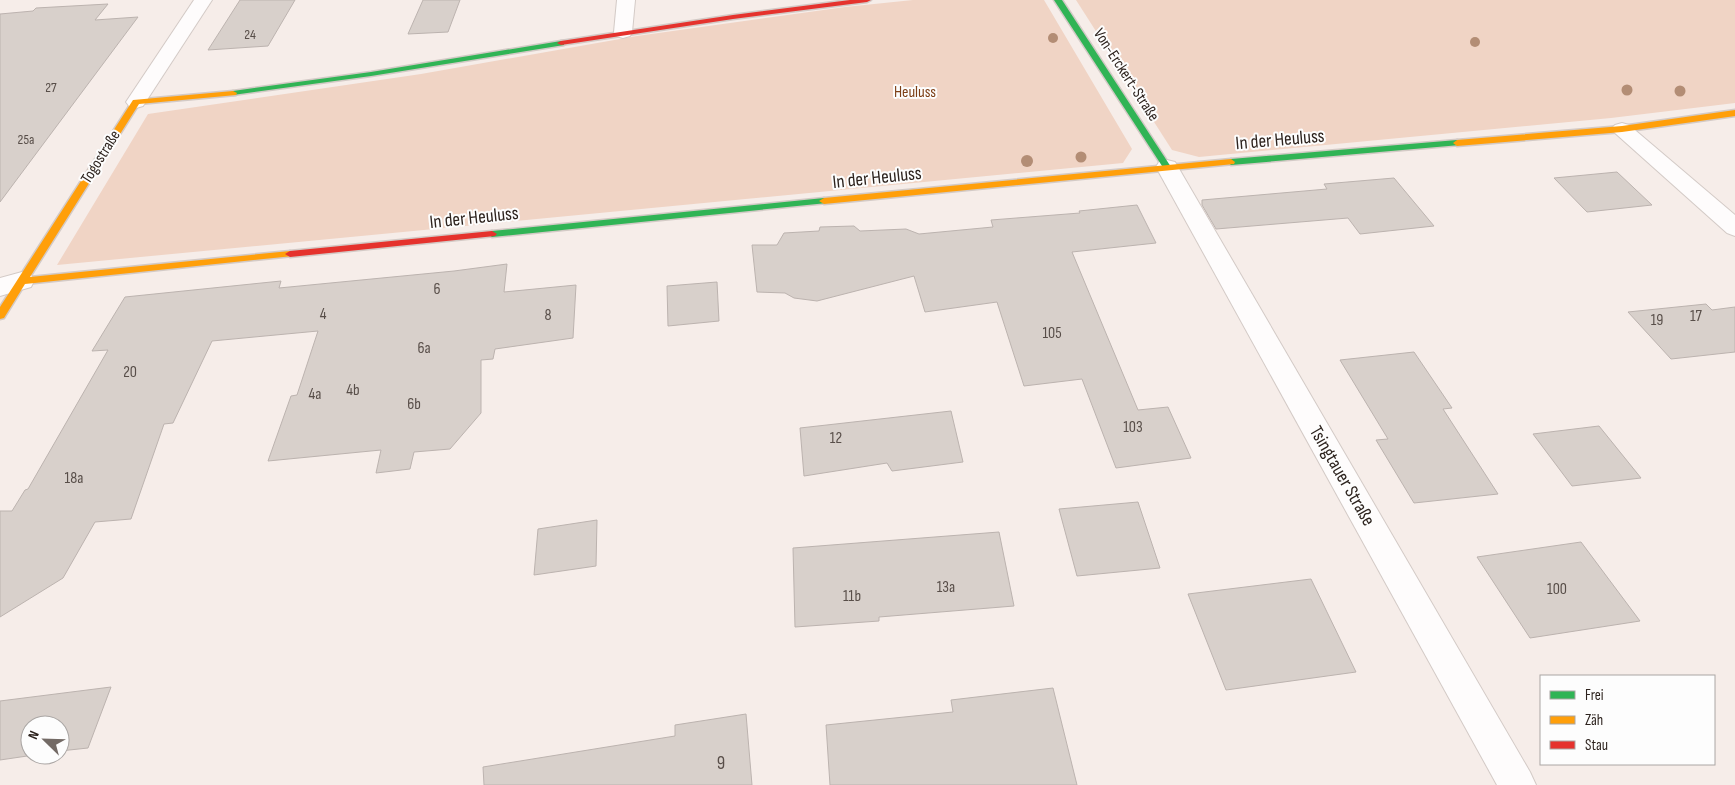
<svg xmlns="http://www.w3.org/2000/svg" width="1735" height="785" viewBox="0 0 1735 785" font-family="'Sofia Sans Condensed',sans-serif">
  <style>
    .green { fill: #f0d4c5 }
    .building { fill: #d8d0cb; stroke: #bcb3af }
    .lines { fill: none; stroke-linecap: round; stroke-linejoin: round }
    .street-casing { stroke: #d3cac6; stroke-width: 2 }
    .fast-casing { stroke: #d3cac6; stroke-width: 3 }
    .slow-casing { stroke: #d3cac6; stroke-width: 3 }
    .jam-casing { stroke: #d3cac6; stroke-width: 3 }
    .street { fill: #fefcfc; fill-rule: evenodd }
    .fast { fill: #30b455; fill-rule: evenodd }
    .slow { fill: #ff9f0a; fill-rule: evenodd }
    .jam { fill: #e5322d; fill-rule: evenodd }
    .tree { fill: #b38d75 }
    .labels { text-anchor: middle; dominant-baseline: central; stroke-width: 4; stroke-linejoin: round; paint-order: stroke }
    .far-number-label { font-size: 14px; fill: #584e49 }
    .far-street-label { font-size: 16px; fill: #2d231e; stroke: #fdfdfd }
    .far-park-label { font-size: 16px; fill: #7d3f16; stroke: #fdfdfd }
    .number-label { font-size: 16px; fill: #584e49 }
    .street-label { font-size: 19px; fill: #2d231e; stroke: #fdfdfd }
    .near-number-label { font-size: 19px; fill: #584e49 }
  </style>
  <rect width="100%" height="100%" fill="#f6ede9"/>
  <g class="green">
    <polygon points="913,0 1044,0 1132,149 1123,163 57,265 148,114 421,74 637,36 845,7"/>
    <polygon points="1076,0 1735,0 1735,103 1611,118 1199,157 1172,150"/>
  </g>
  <g class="building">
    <polygon points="240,0 295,0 268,46 208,50"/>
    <polygon points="423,0 460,0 448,32 408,34"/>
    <polygon points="108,4 95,20 138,17 0,202 0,14 33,11 36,8"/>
    <polygon points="1617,172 1652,205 1587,212 1554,178"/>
    <polygon points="1394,178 1434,226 1360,234 1348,218 1216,229 1202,205 1202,200 1327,189 1324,184"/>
    <polygon points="1137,205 1156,243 1072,252 1138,410 1168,407 1191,458 1116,468 1082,379 1024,386 997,302 925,312 914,276 817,301 794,298 785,293 757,292 752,245 777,245 784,233 819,231 820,227 854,226 860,231 906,229 919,234 993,227 991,220 1080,213 1079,211"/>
    <polygon points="507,264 504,292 576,285 573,338 495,349 493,359 481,360 481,413 450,449 414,452 410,469 376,473 381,450 268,461 291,396 297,395 318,331 212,341 173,423 164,424 131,519 95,522 63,578 0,617 0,511 12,511 25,490 28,489 108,350 92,351 125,297 281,281 279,288 454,271"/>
    <polygon points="717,282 719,321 668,326 667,286"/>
    <polygon points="1706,304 1712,310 1735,307 1735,352 1671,359 1628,312"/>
    <polygon points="1414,352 1452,408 1443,409 1498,494 1414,503 1376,440 1388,439 1340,360"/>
    <polygon points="951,411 963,462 892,471 887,463 804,476 800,428"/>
    <polygon points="1599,426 1641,478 1572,486 1533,434"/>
    <polygon points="1138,502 1160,568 1077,576 1059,509"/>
    <polygon points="597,520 596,566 534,575 538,529"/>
    <polygon points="999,532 1014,606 879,617 879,621 795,627 793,548"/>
    <polygon points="1581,542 1640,621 1530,638 1477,557"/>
    <polygon points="1311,579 1356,672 1226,690 1188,594"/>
    <polygon points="111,687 88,748 60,751 60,725 30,725 30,755 34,755 0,760 0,701"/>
    <polygon points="1053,688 1077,785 830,785 826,725 953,712 951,700"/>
    <polygon points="746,714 752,785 484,785 483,767 675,736 675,725"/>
  </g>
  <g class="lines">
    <defs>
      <g id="street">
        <polygon points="194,0 212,0 143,106 136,108 129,106 126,102"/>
        <polygon points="617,0 635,0 632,32 630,36 623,38 616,36 614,32"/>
        <polygon points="1622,123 1629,125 1735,215 1735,236 1727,233 1615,133 1611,129 1615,125"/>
        <polygon points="1167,160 1175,162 1178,167 1530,772 1536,785 1497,785 1156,167 1159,162"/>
        <polygon points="22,272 31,275 34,281 31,287 0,296 0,278"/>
      </g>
      <g id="fast">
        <polygon points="1054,0 1062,0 1171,167 1170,169 1164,169"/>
        <polygon points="561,41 564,41 564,45 371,76 233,95 229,93 233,91 371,72"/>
        <polygon points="1457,140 1460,141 1460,145 1231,165 1227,162 1231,159"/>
        <polygon points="824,198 829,201 827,203 492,237 487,234 492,231"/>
      </g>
      <g id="slow">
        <polygon points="233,91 237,93 236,95 139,104 30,277 290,251 295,254 293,256 25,284 4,318 0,319 0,307 133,100"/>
        <polygon points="1735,110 1735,116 1622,132 1457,146 1453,143 1457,140 1622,126"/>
        <polygon points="1231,159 1235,162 1234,164 824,204 819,201 824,198"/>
      </g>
      <g id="jam">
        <polygon points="850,0 871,0 867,2 733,19 561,45 557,43 561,41 733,15"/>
        <polygon points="492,231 497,234 495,236 290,257 285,254 290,251"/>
      </g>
    </defs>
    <use href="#street" class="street-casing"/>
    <use href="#fast" class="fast-casing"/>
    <use href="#slow" class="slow-casing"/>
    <use href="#jam" class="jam-casing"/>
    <use href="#street" class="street"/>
    <use href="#fast" class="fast"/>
    <use href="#slow" class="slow"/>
    <use href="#jam" class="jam"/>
  </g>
  <g class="tree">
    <circle cx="1053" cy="38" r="5"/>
    <circle cx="1475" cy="42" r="5"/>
    <circle cx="1627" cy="90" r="5.5"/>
    <circle cx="1680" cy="91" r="5.5"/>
    <circle cx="1081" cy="157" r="5.5"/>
    <circle cx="1027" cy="161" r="6"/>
  </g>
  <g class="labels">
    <g class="far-number-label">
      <text x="250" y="34">24</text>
      <text x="51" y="87">27</text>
      <text x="26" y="139">25a</text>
    </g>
    <g class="far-street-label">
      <text transform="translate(1126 75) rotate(57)">Von-Erckert-Straße</text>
      <text transform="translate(101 157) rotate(-58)">Togostraße</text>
    </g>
    <g class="far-park-label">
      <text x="915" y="92">Heuluss</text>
    </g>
    <g class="number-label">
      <text x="437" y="289">6</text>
      <text x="323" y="314">4</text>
      <text x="548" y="315">8</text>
      <text x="1696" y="316">17</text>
      <text x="1657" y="320">19</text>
      <text x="1052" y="333">105</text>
      <text x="424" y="348">6a</text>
      <text x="130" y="372">20</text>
      <text x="353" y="390">4b</text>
      <text x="315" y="394">4a</text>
      <text x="414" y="404">6b</text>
      <text x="1133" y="427">103</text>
      <text x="836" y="438">12</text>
      <text x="74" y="478">18a</text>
      <text x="946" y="587">13a</text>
      <text x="1557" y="589">100</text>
      <text x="852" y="596">11b</text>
    </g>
    <g class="street-label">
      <text transform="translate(1280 140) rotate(-5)">In der Heuluss</text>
      <text transform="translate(877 178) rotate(-6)">In der Heuluss</text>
      <text transform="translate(474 218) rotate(-6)">In der Heuluss</text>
      <text transform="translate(1342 476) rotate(60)">Tsingtauer Straße</text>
    </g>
    <g class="near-number-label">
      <text x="721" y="763">9</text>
    </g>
  </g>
  <rect x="1540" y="675" width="175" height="90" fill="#fdfdfd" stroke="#aaa6a4"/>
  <rect x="1550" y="691" width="25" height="8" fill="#30b455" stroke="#aaa6a4"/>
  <text x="1585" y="700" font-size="15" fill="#2d231e">Frei</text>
  <rect x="1550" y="716" width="25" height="8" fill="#ff9f0a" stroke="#aaa6a4"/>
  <text x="1585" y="725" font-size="15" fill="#2d231e">Zäh</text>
  <rect x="1550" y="741" width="25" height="8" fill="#e5322d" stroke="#aaa6a4"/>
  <text x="1585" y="750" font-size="15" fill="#2d231e">Stau</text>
  <g transform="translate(45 740) rotate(293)"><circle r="24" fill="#fdfdfd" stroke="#aaa6a4"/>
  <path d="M0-4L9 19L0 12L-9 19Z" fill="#736a65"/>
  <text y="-8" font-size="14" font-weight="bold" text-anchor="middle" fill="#2d231e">N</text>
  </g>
</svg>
